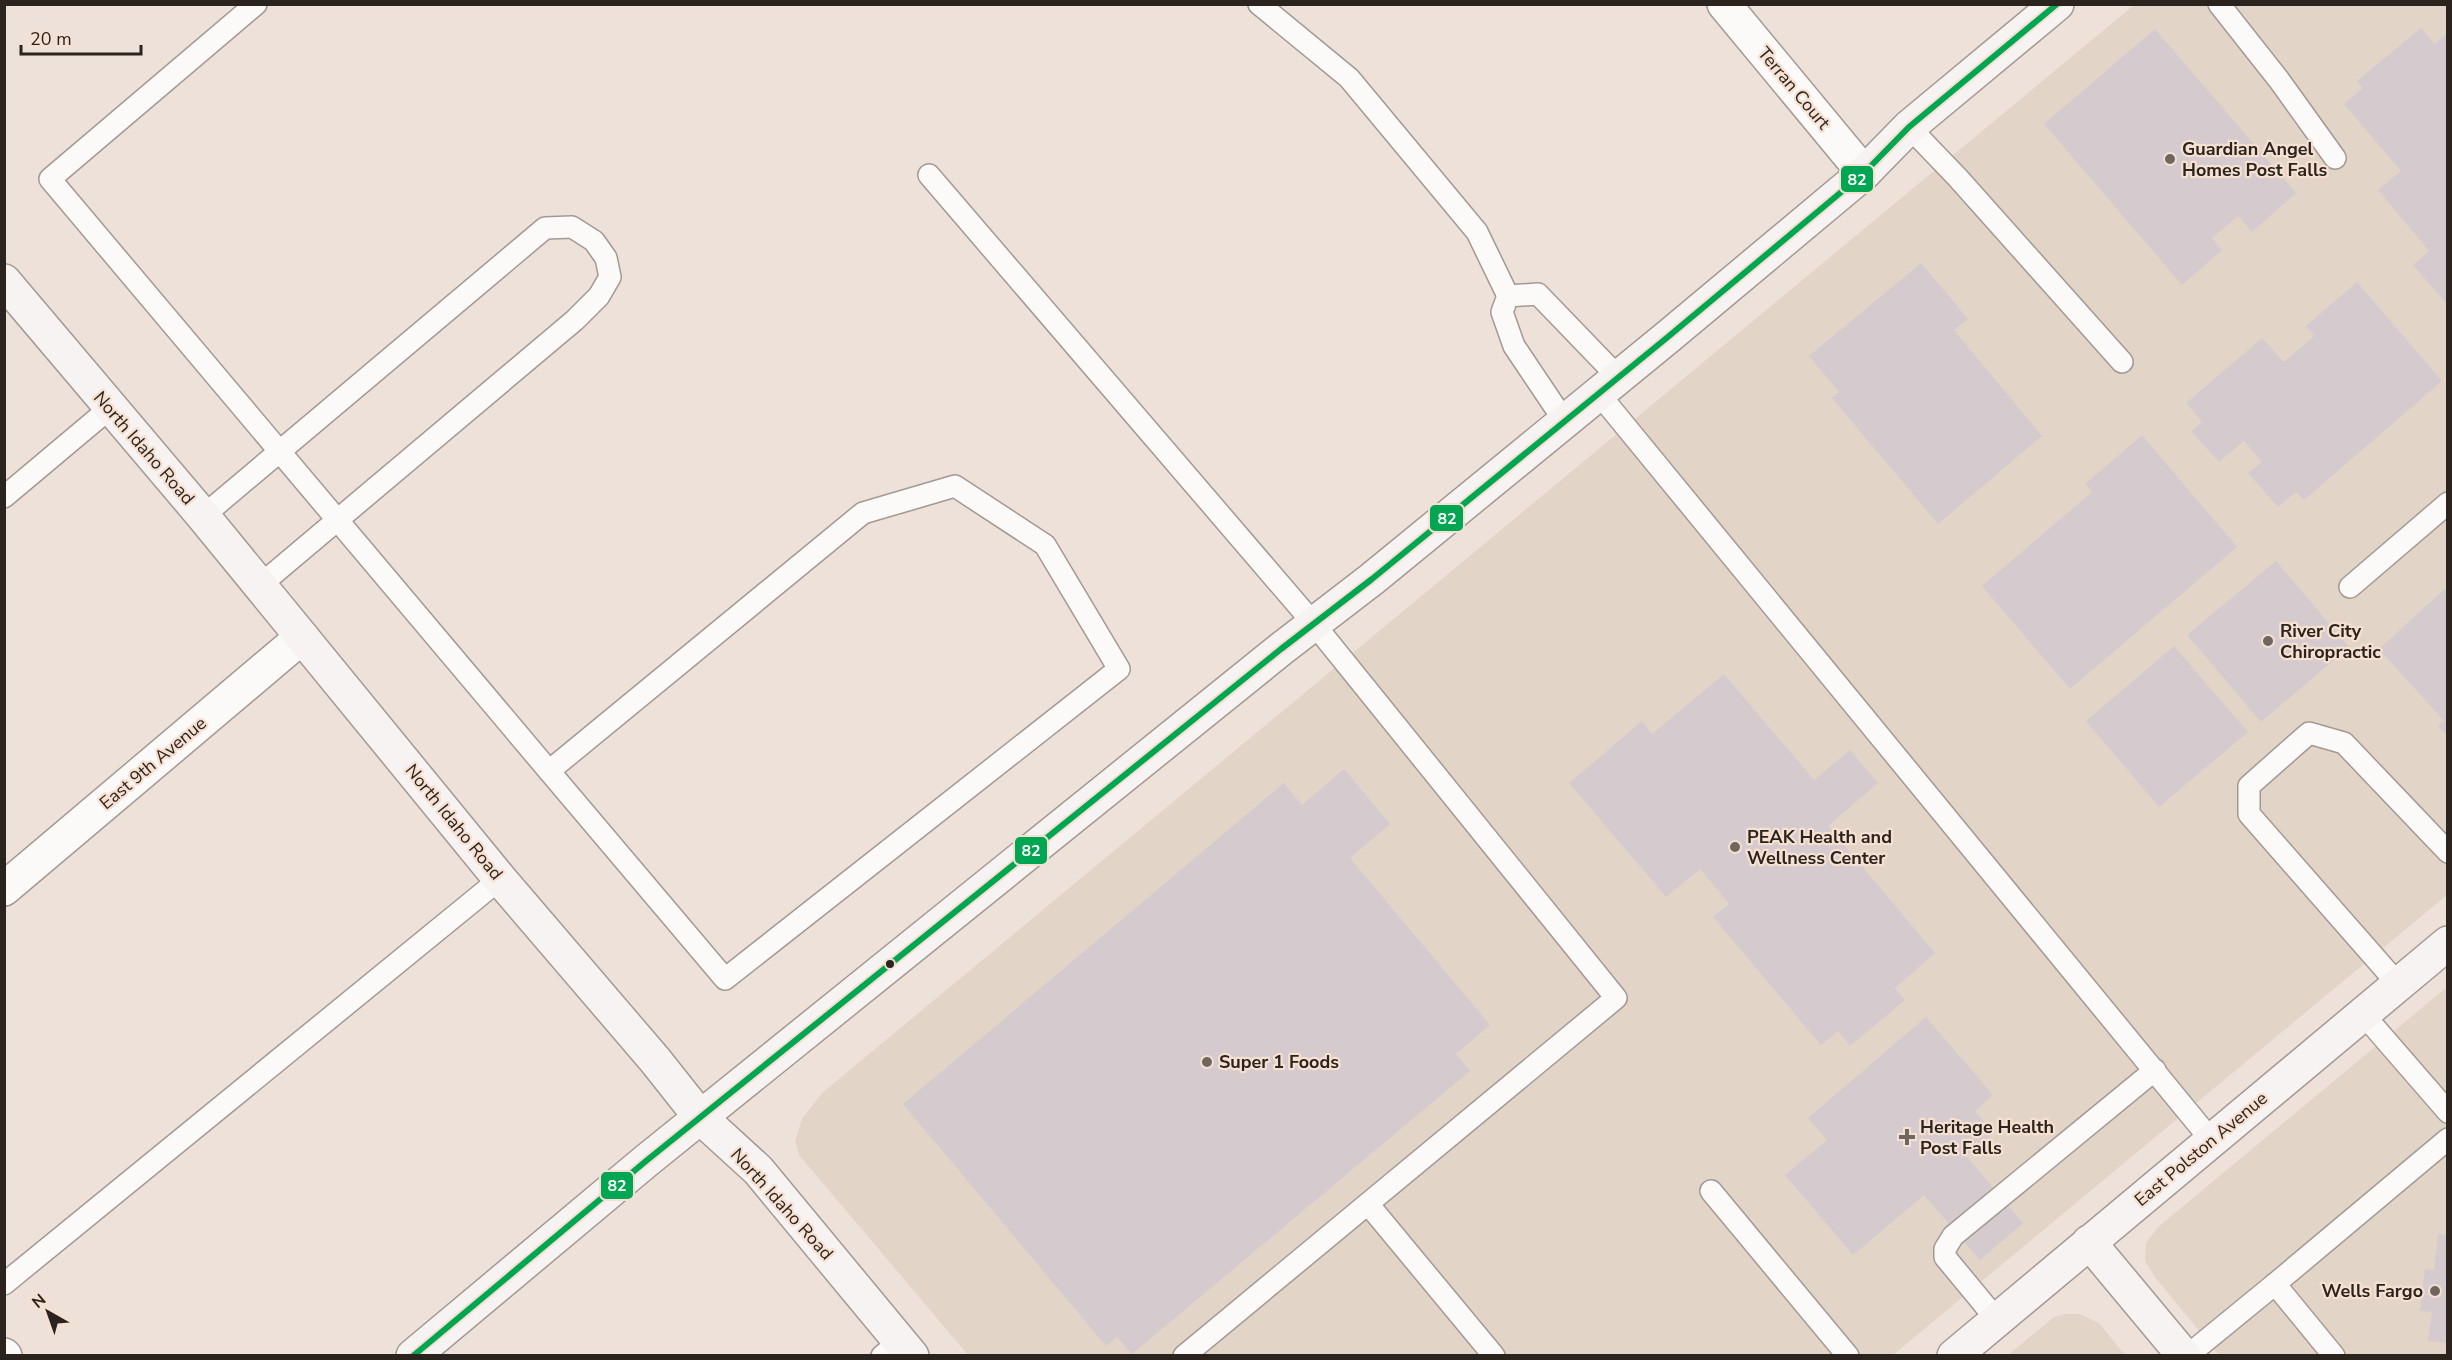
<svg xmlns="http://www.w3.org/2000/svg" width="2452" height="1360" viewBox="0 0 2452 1360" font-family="'Nunito Sans',sans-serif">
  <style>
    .commercial { fill: #e2d5c8 }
    .building { fill: #d5cacd }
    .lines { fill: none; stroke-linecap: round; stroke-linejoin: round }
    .lane-casing { stroke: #a39993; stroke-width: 24 }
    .street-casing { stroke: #a39993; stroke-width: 36 }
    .secondary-casing { stroke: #a39993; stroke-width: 36 }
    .lane { stroke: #fcfaf9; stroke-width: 21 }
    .street { stroke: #fcfaf9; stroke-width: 33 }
    .secondary { stroke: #f7f3f2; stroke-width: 33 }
    .bus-1-casing { stroke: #f6e0d1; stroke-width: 10 }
    .bus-1 { stroke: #00a651; stroke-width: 6 }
    .poi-dot { fill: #6f665f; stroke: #f6e0d1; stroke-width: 2 }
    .bus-dot { fill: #2b231e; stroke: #f6e0d1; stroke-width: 2 }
    .labels { text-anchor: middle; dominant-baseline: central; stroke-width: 4.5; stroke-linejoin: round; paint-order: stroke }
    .street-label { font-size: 18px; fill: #2b231e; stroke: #f6e0d1 }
    .poi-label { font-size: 18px; font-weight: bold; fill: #2b231e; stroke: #f6e0d1; text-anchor: start }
    .line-badge { stroke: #f6e0d1; stroke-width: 2 }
    .badge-label { font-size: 16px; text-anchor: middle; font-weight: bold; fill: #fff }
  </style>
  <rect width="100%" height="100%" fill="#eee1d9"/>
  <g class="commercial">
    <polygon points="2134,5 2447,5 2447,895 1893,1355 968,1355 799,1155 795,1141 802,1119 822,1093"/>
    <polygon points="2447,987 2447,1355 2219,1355 2154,1276 2145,1261 2146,1243 2158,1227"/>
    <polygon points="2065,1314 2079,1314 2099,1323 2125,1355 2008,1355 2054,1317"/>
  </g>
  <g class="building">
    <polygon points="2421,28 2435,44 2448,33 2448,305 2413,265 2429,251 2378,190 2401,171 2344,104 2363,88 2357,81"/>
    <polygon points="2155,29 2296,193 2252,232 2238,216 2212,238 2222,250 2182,285 2044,124"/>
    <polygon points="1921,263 1968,319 1954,330 2042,436 1938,524 1832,398 1839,392 1809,356"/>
    <polygon points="2357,282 2442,381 2304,500 2296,492 2278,507 2248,473 2262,462 2244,441 2219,462 2191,431 2202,422 2186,403 2262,338 2284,362 2314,336 2306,326"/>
    <polygon points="2142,435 2237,547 2070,689 1982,586 2092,492 2085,484"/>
    <polygon points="2276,561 2349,647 2261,722 2187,635"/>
    <polygon points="2448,586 2448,736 2438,726 2444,721 2379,649"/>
    <polygon points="2174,646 2248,732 2159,807 2086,721"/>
    <polygon points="1724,674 1814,780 1850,750 1878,783 1828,826 1935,953 1895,988 1905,1000 1850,1046 1838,1031 1821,1045 1713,917 1729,904 1700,869 1666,897 1569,783 1642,721 1652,734"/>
    <polygon points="1344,769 1390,824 1350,858 1490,1025 1456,1054 1470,1071 1132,1354 1117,1337 1106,1346 903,1104 1284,783 1302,805"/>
    <polygon points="1926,1017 1993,1095 1975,1111 1993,1133 1966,1156 2023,1223 1980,1260 1924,1195 1853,1255 1785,1175 1827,1140 1808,1118"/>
    <polygon points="2438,1234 2448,1235 2448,1343 2428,1341 2432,1312 2420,1311 2425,1269 2434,1270"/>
  </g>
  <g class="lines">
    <defs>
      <g id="lane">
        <polyline points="256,4 50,179 549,771"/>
        <polyline points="1259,4 1349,78 1477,232 1508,296"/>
        <polyline points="2219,4 2279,80 2335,158"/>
        <polyline points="1909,127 1958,178 2122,362"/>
        <polyline points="929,175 1314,624 1616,998 1184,1356"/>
        <polyline points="1599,394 2211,1140"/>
        <polyline points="1565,422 1514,346 1502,312 1508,296 1538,294 1619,378"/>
        <polygon points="955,486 1045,545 1119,669 725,979 549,771 863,513"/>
        <polyline points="4,497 110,408"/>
        <polyline points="203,516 545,228 572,227 594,241 606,258 610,277 599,296 575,320 259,586"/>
        <polyline points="2350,587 2448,503"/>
        <polyline points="2398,984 2249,814 2249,786 2309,733 2344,743 2448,852"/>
        <polyline points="2363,1014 2448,1112"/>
        <polyline points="1711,1191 1848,1356"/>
        <polyline points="1368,1204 1494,1356"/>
        <polyline points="4,1284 500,879"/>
        <polyline points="2275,1284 2448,1139"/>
        <polyline points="1997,1320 1945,1257 1945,1249 1953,1236 2155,1070"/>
        <polyline points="882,1356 900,1341"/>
        <polyline points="2187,1356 2275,1284 2334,1356"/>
      </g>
      <g id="street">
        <polyline points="1724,4 1864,173"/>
        <polyline points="4,889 302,637"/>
        <polyline points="4,1355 5,1356"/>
      </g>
      <g id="secondary">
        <polyline points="4,281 203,516 500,879 655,1060 701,1118 758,1170 912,1356"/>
        <polyline points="2089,1242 2184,1356"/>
        <polyline points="413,1356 646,1161 1281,649 1372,579 1669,336 1864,173 1909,127 2057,4"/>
        <polyline points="1954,1356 2448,943"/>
      </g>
    </defs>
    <use href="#lane" class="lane-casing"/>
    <use href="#street" class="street-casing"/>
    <use href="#secondary" class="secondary-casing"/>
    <use href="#lane" class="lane"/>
    <use href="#street" class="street"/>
    <use href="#secondary" class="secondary"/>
    <defs>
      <polyline id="bus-1" points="413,1356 646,1161 1281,649 1372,579 1669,336 1864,173 1909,127 2057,4"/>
    </defs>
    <use href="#bus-1" class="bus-1-casing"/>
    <use href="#bus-1" class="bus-1"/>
  </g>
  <g class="poi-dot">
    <circle cx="2170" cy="159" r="6"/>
    <circle cx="2268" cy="641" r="6"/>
    <circle cx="1735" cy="847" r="6"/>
    <circle cx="1207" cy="1062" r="6"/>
    <path d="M1904 1128h6v6h6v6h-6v6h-6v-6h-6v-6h6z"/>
    <circle cx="2435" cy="1291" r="6"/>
  </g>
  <circle class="bus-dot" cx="890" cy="964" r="5"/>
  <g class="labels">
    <g class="street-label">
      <text transform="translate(1794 88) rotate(50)">Terran Court</text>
      <text transform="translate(144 448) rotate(49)">North Idaho Road</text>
      <text transform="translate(153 763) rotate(-40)">East 9th Avenue</text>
      <text transform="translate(454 822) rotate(51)">North Idaho Road</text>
      <text transform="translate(2201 1149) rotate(-40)">East Polston Avenue</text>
      <text transform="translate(782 1204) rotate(48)">North Idaho Road</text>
    </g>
    <g class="poi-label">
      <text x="2182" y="149">Guardian Angel<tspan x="2182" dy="21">Homes Post Falls</tspan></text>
      <text x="2280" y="631">River City<tspan x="2280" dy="21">Chiropractic</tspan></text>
      <text x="1747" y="837">PEAK Health and<tspan x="1747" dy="21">Wellness Center</tspan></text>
      <text x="1219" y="1062">Super 1 Foods</text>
      <text x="1920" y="1127">Heritage Health<tspan x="1920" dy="21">Post Falls</tspan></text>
      <text x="2423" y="1291" text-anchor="end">Wells Fargo</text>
    </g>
  </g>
  <g class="line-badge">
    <rect x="1840" y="165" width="34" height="28" rx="6" fill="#00a651"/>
    <rect x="1429" y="504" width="35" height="28" rx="6" fill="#00a651"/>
    <rect x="1014" y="836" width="34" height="29" rx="6" fill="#00a651"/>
    <rect x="600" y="1171" width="34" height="29" rx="6" fill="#00a651"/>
  </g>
  <g class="badge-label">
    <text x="1857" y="185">82</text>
    <text x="1447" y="524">82</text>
    <text x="1031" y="856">82</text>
    <text x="617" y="1191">82</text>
  </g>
  <rect width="2452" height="1360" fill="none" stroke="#2b231e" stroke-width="12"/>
  <g transform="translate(48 1312) rotate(320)" stroke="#f6e0d1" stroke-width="4.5" paint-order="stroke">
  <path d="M0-4.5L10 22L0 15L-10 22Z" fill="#2b231e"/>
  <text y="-9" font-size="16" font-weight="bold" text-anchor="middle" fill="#2b231e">N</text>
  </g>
  <path d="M21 45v9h120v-9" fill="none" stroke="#2b231e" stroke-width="3"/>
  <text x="30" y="45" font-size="18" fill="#2b231e" stroke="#f6e0d1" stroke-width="4.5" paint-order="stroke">20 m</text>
</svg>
